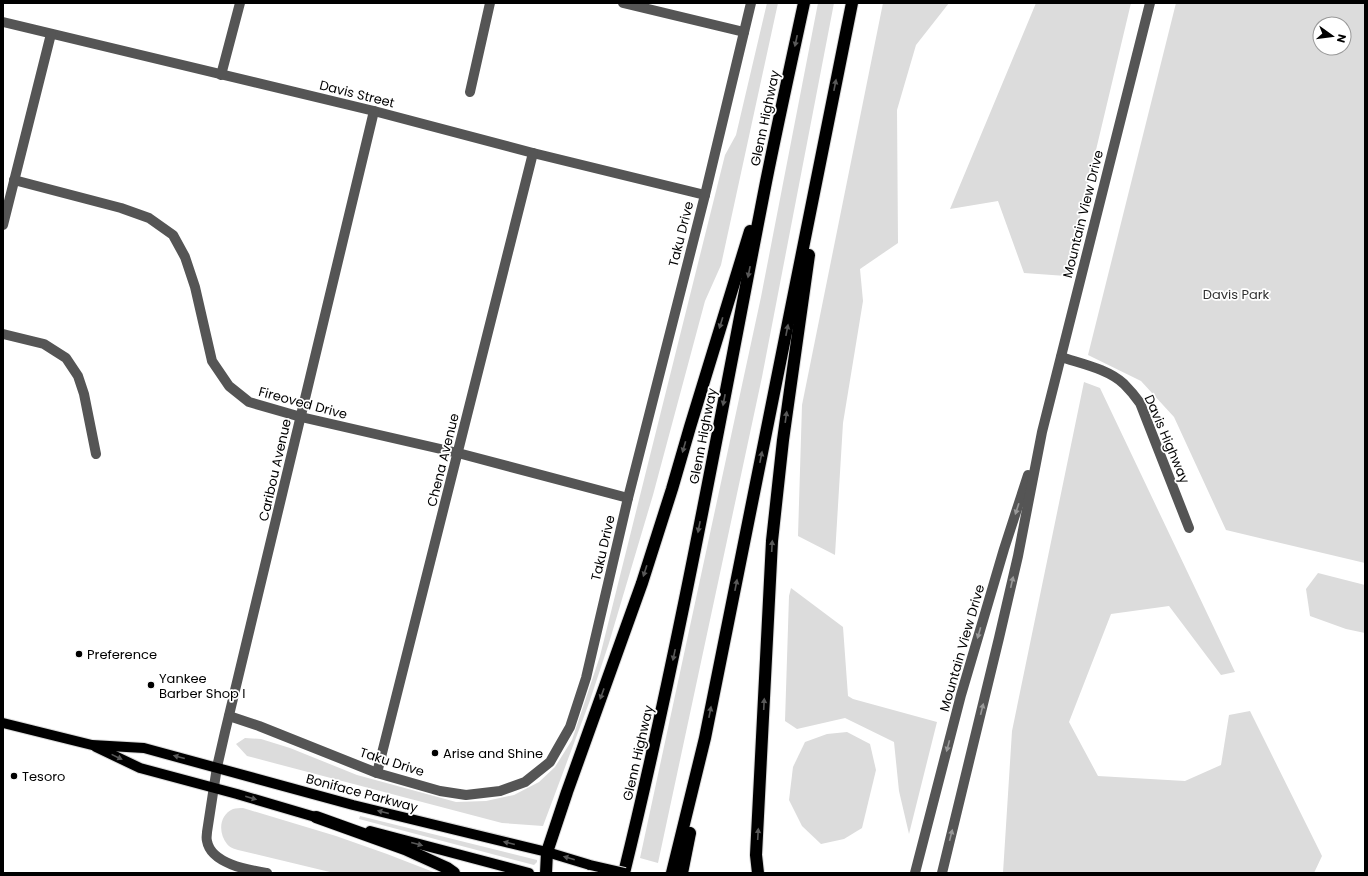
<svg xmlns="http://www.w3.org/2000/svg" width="1368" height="876" viewBox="0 0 1368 876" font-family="Poppins,sans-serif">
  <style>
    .green { fill: #dcdcdc; fill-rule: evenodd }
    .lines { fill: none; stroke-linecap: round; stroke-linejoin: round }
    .major-casing { stroke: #dbdbdb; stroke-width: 12 }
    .highway-casing { stroke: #dbdbdb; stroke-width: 14 }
    .minor { stroke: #555; stroke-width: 10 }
    .major { stroke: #000; stroke-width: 10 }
    .highway { stroke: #000; stroke-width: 12 }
    .major-bridge-casing { stroke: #dbdbdb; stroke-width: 12; stroke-linecap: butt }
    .major-bridge { stroke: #000; stroke-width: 10 }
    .oneway { fill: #595959 }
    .oneway2 { fill: #999 }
    .poi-dot { fill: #000; stroke: #fff; stroke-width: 1.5 }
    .labels { text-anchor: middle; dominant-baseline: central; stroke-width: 3.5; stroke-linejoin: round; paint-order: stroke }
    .street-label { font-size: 13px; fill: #000; stroke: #fff }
    .park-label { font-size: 13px; fill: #333; stroke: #fff }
    .poi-label { font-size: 13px; fill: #000; stroke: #fff; text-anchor: start }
  </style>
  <rect width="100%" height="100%" fill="#fff"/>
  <g class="green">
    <polygon points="767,3 778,3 721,265 705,301 653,495 609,643 589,703 543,826 502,823 247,756 236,744 245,738 261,739 290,748 357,775 456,802 486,801 514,795 539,782 555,767 572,740 600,656 725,155 736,135"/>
    <polygon points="818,3 834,3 762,377 658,863 640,858 761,297"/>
    <polygon points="883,3 949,3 916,45 897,110 898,243 860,269 863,301 843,423 835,555 798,536 802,405"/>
    <polygon points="1036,3 1131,3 1066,276 1024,273 998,201 950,209"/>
    <path d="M1176,3H1365V563L1226,530L1174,417L1141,381L1088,355ZM1320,24H1344V48H1320Z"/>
    <polygon points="1084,382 1100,388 1235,672 1221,675 1169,606 1111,614 1069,722 1098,776 1185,781 1221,765 1229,715 1250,711 1322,856 1314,873 1003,873 1012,731"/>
    <polygon points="1318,573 1365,585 1365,633 1346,629 1310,616 1306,589"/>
    <polygon points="791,588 843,627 848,696 853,699 937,722 909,834 899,791 894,742 845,718 797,729 785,721 789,596"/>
    <polygon points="847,732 870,744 876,770 862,828 844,839 821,844 802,826 789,800 793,767 805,742 827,734"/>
    <path d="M243,808L336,836L387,854L436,873H334L238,850C234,849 229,847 227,844C218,833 219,815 233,809C236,808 240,808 243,808Z"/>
    <polygon points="360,816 537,860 537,862 534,865 359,819"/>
  </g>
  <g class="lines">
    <defs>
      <g id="major">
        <polyline points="3,723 92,745 144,748 353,805 547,852 590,865"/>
        <polyline points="96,747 140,768 237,794 322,819"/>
        <polyline points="370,831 529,873"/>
      </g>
      <g id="highway">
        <polyline points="316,817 405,849 447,868 454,873"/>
        <polyline points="546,873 547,852 567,792 642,583 672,489 690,427 750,231"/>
        <path d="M624,873C680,645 721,413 766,182C778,122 791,63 804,3"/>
        <polyline points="672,873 705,738 852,3"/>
        <polyline points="682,873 690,833"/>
        <polyline points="758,873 756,855 772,541 783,440 809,255"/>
      </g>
    </defs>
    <use href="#major" class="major-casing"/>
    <use href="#highway" class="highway-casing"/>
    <g class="minor">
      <polyline points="623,3 744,32"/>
      <polyline points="3,22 374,111 533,153 705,195"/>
      <polyline points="221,75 240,3"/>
      <polyline points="470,92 490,3"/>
      <polyline points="14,180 121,208 149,218 173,235 185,257 195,287 212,361 229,386 249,402 301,417 458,453 628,498"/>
      <polyline points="3,225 51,34"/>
      <polyline points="3,334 44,344 66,358 78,376 84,394 96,454"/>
      <path d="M1061,357C1082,364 1108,369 1124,384C1130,390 1135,396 1140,403L1189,528"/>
      <polyline points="229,716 259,726 377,773 440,791 466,795 500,791 525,782 550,762 570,727 586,678 628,498 705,195 751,3"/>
      <polyline points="377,773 533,153"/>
      <path d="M267,873C249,870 211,864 207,841C206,838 207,835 207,832L217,767L225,732L374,111"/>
      <polyline points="915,873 961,695 1004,549 1028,475"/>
      <polyline points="942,873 999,638 1018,556 1042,432 1150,3"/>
    </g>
    <use href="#major" class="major"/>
    <use href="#highway" class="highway"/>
    <defs>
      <polyline id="major-bridge" points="590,865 625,873"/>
    </defs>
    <use href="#major-bridge" class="major-bridge-casing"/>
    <use href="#major-bridge" class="major-bridge"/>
  </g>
  <defs><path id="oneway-solid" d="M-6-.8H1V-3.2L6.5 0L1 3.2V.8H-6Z"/></defs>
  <g class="oneway">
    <use href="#oneway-solid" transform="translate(796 41) rotate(102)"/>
    <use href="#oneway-solid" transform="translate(835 85) rotate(-79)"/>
    <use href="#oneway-solid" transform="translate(749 272) rotate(101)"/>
    <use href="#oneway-solid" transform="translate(721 323) rotate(107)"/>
    <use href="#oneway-solid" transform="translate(787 330) rotate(-79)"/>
    <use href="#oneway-solid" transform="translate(724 400) rotate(101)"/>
    <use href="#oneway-solid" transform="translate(786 417) rotate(-82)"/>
    <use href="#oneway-solid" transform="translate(684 447) rotate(106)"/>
    <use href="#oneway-solid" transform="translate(761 457) rotate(-79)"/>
    <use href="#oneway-solid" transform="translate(699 527) rotate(101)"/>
    <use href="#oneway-solid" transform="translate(772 546) rotate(-87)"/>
    <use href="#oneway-solid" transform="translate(645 571) rotate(108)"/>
    <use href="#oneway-solid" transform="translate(736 585) rotate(-79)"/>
    <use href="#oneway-solid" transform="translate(674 655) rotate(102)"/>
    <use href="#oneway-solid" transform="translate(602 694) rotate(110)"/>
    <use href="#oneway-solid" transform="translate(764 704) rotate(-87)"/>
    <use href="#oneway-solid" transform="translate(710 712) rotate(-79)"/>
    <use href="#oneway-solid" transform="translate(117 757) rotate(26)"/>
    <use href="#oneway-solid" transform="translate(179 757) rotate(-165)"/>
    <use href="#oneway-solid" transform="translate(251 798) rotate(16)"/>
    <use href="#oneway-solid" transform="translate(383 812) rotate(-166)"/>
    <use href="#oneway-solid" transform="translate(758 834) rotate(-87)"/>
    <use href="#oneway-solid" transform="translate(509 843) rotate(-166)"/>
    <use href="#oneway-solid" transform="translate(417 844) rotate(15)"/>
    <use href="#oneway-solid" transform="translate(569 858) rotate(-164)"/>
  </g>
  <g class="oneway2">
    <use href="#oneway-solid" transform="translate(1017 509) rotate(108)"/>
    <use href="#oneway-solid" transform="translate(1012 582) rotate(-77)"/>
    <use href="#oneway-solid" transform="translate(979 633) rotate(106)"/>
    <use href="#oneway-solid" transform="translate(982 709) rotate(-76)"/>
    <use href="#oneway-solid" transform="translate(948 746) rotate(105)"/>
    <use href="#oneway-solid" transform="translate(951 835) rotate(-76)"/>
  </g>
  <g class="poi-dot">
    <circle cx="79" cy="654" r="4"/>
    <circle cx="151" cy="685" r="4"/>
    <circle cx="435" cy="753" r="4"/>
    <circle cx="14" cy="776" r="4"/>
  </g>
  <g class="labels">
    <g class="street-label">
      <text transform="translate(357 94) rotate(14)">Davis Street</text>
      <text transform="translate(765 118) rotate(-78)">Glenn Highway</text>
      <text transform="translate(1083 214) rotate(-76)">Mountain View Drive</text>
      <text transform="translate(681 234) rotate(-76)">Taku Drive</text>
      <text transform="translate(303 403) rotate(15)">Fireoved Drive</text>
      <text transform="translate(703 436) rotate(-79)">Glenn Highway</text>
      <text transform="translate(1167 439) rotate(67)">Davis Highway</text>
      <text transform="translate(443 460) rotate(-76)">Chena Avenue</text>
      <text transform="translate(275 470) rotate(-77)">Caribou Avenue</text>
      <text transform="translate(603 548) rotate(-77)">Taku Drive</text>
      <text transform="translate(962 648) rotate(-74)">Mountain View Drive</text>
      <text transform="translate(638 753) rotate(-77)">Glenn Highway</text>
      <text transform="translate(392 762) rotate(18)">Taku Drive</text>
      <text transform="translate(362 793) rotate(15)">Boniface Parkway</text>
    </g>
    <g class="park-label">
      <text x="1236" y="294">Davis Park</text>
    </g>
    <g class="poi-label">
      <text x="87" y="654">Preference</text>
      <text x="159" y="678">Yankee<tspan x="159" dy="15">Barber Shop I</tspan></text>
      <text x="443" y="753">Arise and Shine</text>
      <text x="22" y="776">Tesoro</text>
    </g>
  </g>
  <rect width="1368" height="876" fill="none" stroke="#000000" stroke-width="8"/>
  <g transform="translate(1332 36) rotate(104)"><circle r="19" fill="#ffffff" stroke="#999999"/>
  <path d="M0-3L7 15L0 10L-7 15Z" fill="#000000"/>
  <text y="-6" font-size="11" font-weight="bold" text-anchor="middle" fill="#000000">N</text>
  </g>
</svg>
